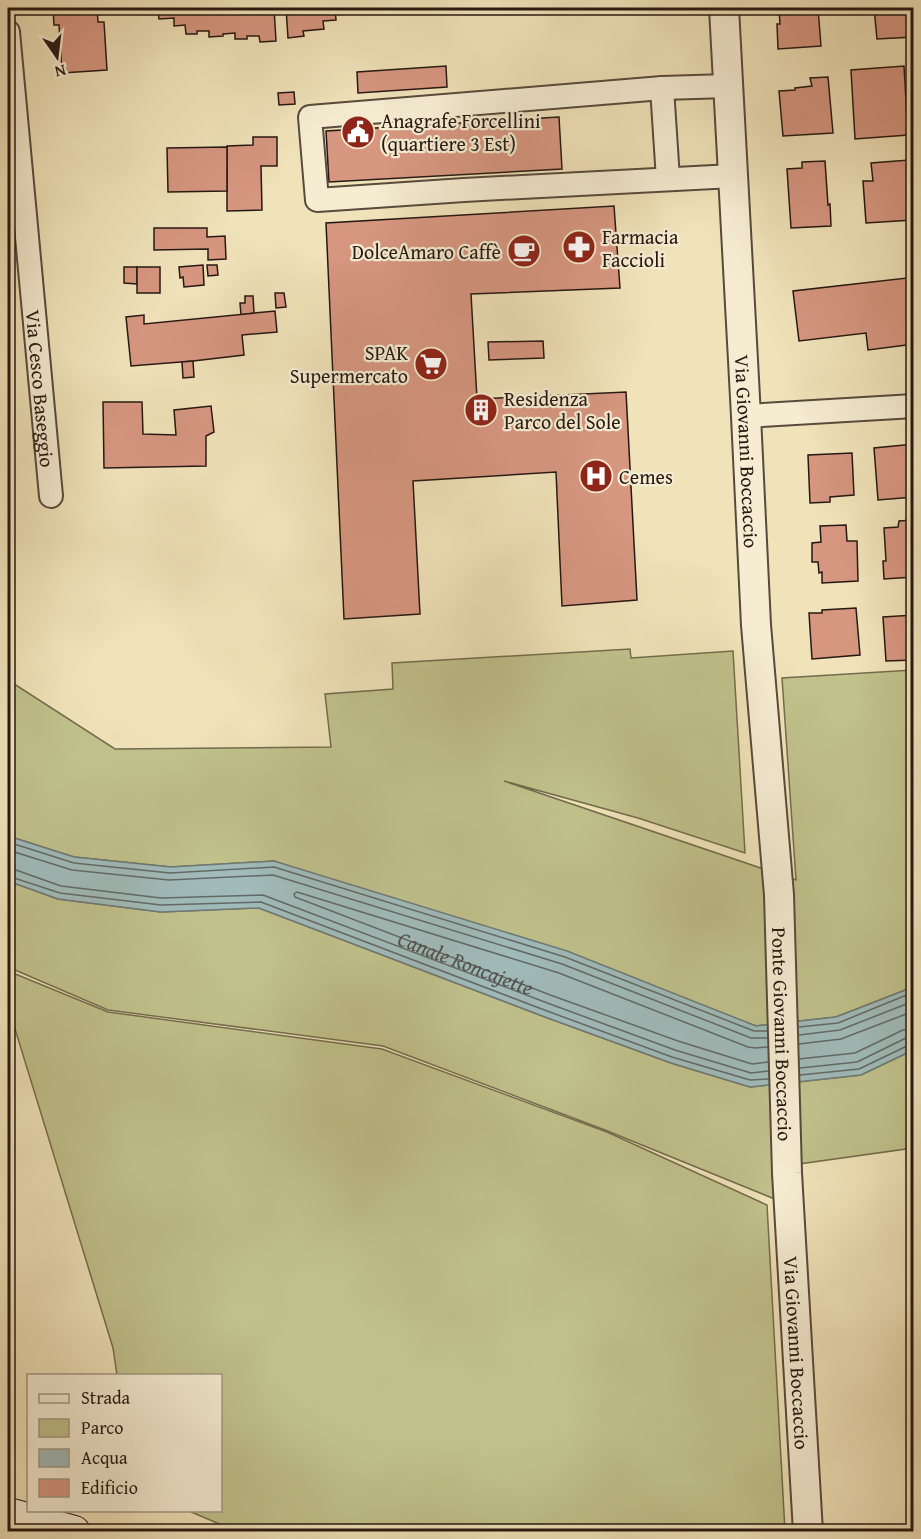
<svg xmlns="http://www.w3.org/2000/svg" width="921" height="1539" viewBox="0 0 921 1539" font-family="'Gentium Book Plus',serif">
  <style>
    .green { fill: #c0c18b; stroke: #736c4e; stroke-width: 1.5 }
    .water { fill: #a0bbba; stroke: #6f7a77; stroke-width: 1.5 }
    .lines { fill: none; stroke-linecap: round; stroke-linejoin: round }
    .shore { stroke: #636a66; stroke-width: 1.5 }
    .building { fill: #d69680; stroke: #261812; stroke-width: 1.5 }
    .minor-casing { stroke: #584a3c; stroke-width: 26 }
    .tertiary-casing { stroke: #584a3c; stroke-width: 32 }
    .secondary-casing { stroke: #261812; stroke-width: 34 }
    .minor { stroke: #f5ecd2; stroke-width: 22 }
    .tertiary { stroke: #f5ecd2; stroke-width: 28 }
    .secondary { stroke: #f5ecd2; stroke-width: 32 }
    .labels { text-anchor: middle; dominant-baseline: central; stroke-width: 4.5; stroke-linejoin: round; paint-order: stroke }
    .poi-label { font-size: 20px; fill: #261812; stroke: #f5ecd2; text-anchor: start }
    .street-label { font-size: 20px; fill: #261812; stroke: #f5ecd2 }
    .water-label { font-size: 21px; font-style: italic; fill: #51514d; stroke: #f5ecd2 }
  </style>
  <rect width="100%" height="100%" fill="#f0e2b9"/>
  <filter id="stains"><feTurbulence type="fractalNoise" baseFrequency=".00333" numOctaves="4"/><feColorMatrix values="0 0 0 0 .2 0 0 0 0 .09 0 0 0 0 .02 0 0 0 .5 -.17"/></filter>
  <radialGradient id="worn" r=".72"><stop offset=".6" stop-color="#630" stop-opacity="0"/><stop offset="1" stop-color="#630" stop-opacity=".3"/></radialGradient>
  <g class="green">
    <polygon points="630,649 631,658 733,651 745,853 638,818 504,781 796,880 782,678 913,670 913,985 903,991 836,1017 756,1026 711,1009 274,861 171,867 74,857 8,836 8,680 115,749 331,747 325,694 393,689 392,663"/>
    <polygon points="8,881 58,899 161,912 259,908 545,1017 671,1063 750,1087 861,1075 913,1050 913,1148 785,1166 787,1204 605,1130 383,1046 108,1010 8,967"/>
    <polygon points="8,971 108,1012 382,1049 607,1132 767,1205 785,1531 238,1532 189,1511 220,1510 220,1376 117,1375 113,1348 8,1006"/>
  </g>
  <polygon class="water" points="8,836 74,857 171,867 274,861 567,951 756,1026 836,1017 903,991 913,985 913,1050 861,1075 750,1087 671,1063 545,1017 259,908 161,912 58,899 8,881"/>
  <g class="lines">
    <g class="shore">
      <polyline points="8,842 74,863 170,873 274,867 565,957 754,1031 767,1031"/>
      <polyline points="8,850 72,870 169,880 273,875 562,964 751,1038 767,1038"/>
      <polyline points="8,868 13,869 61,886 161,898 263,895 550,1004 675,1050 751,1073 768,1071"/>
      <polyline points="8,876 60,893 161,905 261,902 547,1011 672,1057 750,1080 769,1079"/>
      <polyline points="799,1027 838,1023 914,992"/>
      <polyline points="799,1035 840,1030 914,1001"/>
      <polyline points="799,1044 841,1039 914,1011"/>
      <path id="s1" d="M768,1047L755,1048L748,1047L559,973L297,892L294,894L295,897L553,996L678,1041L752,1064L768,1062"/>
      <polyline points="799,1059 855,1053 903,1030 914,1028"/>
      <polyline points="800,1068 857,1062 906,1038 914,1037"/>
      <polyline points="800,1075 859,1069 909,1045 914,1045"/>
    </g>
  </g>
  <g class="building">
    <polygon points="53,8 97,8 98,22 104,22 107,70 62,73 59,25 54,25"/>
    <polygon points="135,8 274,8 276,41 260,42 259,36 247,36 247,39 235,39 235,33 223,34 223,36 209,37 209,31 197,31 197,34 186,34 185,25 174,26 174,18 159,19 158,11 135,12"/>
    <polygon points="286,8 343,8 335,8 336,20 323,21 324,29 303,31 304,36 288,38"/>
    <polygon points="779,8 818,8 821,46 778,49 777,24 780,24"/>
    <polygon points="874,8 914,8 914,37 877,39"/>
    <polygon points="446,66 447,87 358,93 357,72"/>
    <polygon points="904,66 908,135 855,139 851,70"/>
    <polygon points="828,77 833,133 783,136 779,91 795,90 795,88 812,86 810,78"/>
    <polygon points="294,92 295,104 279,105 278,93"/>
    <polygon points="559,117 562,169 329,182 326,131"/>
    <polygon points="253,137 277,137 277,166 261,166 262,210 227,211 227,146 253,145"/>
    <polygon points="227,147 227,191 168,192 167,148"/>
    <polygon points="909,160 913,220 866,223 863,181 873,181 871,163"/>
    <polygon points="825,161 828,205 830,204 831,226 791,228 787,169 802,168 802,162"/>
    <polygon points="614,206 620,288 471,294 477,399 626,392 637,600 562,606 556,472 413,481 420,614 344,619 326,223"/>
    <polygon points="154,228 207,228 207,237 225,236 226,259 208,260 208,249 154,250"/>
    <polygon points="203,265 204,285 184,287 183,277 180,278 179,267"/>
    <polygon points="207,265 217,265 218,275 208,276"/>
    <polygon points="124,267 137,267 137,284 124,283"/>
    <rect x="137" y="267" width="23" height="26"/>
    <polygon points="907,278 914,344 868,350 866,333 799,341 793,291"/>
    <polygon points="275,293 284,293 286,307 276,308"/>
    <polygon points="245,296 253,296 254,313 241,315 240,303 245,303"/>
    <polygon points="275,311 277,332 242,335 244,355 193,361 131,366 126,317 144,315 144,324"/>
    <polygon points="543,341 544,358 489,360 488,342"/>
    <polygon points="193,361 194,377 183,378 182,362"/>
    <polygon points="103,402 142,402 143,434 176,435 174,410 211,406 214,432 206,436 206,466 104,468"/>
    <polygon points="914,444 914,497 878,500 874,448"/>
    <polygon points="852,453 854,495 830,497 830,502 810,503 808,455"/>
    <polygon points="913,520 914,577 884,579 883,561 886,561 884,528 898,527 899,521"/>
    <polygon points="846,525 847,541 857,541 858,581 822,583 822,572 819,573 818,562 812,562 812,543 821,542 820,526"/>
    <polygon points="856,608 860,655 812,659 809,613 822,613 822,610"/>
    <polygon points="914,615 914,660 886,661 883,617"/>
  </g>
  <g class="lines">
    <defs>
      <g id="minor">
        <path id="s2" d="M8,32L51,496"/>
        <polyline points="728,86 662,88 310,117 317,200 464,190 733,176"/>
        <polyline points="662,88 668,179"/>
        <polyline points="746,416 914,406"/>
      </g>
      <g id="tertiary">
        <path id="s3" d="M724,8L746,416L756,625L779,895L787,1173L808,1532"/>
      </g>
      <polyline id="secondary" points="8,1514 74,1532"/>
    </defs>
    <use href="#minor" class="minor-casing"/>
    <use href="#tertiary" class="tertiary-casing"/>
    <use href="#secondary" class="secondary-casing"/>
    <use href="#minor" class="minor"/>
    <use href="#tertiary" class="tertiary"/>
    <use href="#secondary" class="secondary"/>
  </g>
  <defs>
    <symbol id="civic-disc" viewBox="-11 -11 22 22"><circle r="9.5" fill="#8f2418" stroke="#f5ecd2"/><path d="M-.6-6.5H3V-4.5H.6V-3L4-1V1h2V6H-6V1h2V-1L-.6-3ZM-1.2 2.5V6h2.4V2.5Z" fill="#fff"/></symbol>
    <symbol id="pharmacy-disc" viewBox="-11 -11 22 22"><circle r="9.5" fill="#8f2418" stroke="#f5ecd2"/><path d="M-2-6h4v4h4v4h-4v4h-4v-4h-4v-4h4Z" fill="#fff"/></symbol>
    <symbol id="cafe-disc" viewBox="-11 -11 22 22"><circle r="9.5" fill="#8f2418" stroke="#f5ecd2"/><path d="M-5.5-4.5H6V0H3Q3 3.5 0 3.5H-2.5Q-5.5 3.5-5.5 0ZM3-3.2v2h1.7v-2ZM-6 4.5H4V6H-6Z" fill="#fff"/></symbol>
    <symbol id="supermarket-disc" viewBox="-11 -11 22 22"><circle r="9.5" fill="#8f2418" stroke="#f5ecd2"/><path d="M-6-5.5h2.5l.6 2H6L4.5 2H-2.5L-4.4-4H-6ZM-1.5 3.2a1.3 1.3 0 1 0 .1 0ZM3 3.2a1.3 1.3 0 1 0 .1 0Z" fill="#fff"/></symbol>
    <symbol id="building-disc" viewBox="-11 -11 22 22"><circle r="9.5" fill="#8f2418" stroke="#f5ecd2"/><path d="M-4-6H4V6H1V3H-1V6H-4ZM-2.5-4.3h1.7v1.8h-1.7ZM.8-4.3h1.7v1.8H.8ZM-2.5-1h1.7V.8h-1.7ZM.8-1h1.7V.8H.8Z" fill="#fff"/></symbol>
    <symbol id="hospital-disc" viewBox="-11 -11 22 22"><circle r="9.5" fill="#8f2418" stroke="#f5ecd2"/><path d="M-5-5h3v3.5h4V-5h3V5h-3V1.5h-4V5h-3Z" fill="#fff"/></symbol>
  </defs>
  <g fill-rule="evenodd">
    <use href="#civic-disc" x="339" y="113" width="38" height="38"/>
    <use href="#pharmacy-disc" x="560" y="228" width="38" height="38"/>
    <use href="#cafe-disc" x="505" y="232" width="38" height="38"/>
    <use href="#supermarket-disc" x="412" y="345" width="38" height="38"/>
    <use href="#building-disc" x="462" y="391" width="38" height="38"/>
    <use href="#hospital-disc" x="577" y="457" width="38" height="38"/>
  </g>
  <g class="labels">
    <g class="poi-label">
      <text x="381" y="120">Anagrafe Forcellini<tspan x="381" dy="23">(quartiere 3 Est)</tspan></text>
      <text x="602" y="236">Farmacia<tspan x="602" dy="23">Faccioli</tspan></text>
      <text x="501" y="251" text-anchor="end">DolceAmaro Caffè</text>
      <text x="408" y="352" text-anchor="end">SPAK<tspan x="408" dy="23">Supermercato</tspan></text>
      <text x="504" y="398">Residenza<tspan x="504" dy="23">Parco del Sole</tspan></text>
      <text x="619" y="476">Cemes</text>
    </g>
    <g class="street-label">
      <text stroke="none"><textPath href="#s2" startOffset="358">Via Cesco Baseggio</textPath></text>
      <text stroke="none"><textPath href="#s3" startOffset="444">Via Giovanni Boccaccio</textPath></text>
      <text stroke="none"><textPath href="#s3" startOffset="1028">Ponte Giovanni Boccaccio</textPath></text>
      <text stroke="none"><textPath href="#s3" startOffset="1347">Via Giovanni Boccaccio</textPath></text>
    </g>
    <g class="water-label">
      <text stroke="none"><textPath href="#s1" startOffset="687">Canale Roncajette</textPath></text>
    </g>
  </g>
  <rect width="921" height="1539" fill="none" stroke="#f0e2b9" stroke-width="30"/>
  <rect x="9" y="9" width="903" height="1521" fill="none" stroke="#261812" stroke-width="3"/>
  <rect x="15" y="15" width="891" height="1509" fill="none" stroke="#261812" stroke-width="1.5"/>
  <rect x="27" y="1374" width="195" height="138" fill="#f5ecd2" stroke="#a29785" stroke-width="1.5"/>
  <rect x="39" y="1394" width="30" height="9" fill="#f5ecd2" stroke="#a29785" stroke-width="1.5"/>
  <text x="81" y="1404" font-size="18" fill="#261812">Strada</text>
  <rect x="39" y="1419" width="30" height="18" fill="#c0c18b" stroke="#a29785" stroke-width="1.5"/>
  <text x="81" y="1434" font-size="18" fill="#261812">Parco</text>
  <rect x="39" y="1449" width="30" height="18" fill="#a0bbba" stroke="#a29785" stroke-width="1.5"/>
  <text x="81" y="1464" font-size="18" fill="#261812">Acqua</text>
  <rect x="39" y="1479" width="30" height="18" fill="#d69680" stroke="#a29785" stroke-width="1.5"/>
  <text x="81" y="1494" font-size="18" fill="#261812">Edificio</text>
  <g transform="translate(57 57) rotate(166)" stroke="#f5ecd2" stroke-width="4.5" paint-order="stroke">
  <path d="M0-4.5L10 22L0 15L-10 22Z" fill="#261812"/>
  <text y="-9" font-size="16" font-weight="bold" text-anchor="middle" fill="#261812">N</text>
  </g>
  <rect width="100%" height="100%" filter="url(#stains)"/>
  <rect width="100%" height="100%" fill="url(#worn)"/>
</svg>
